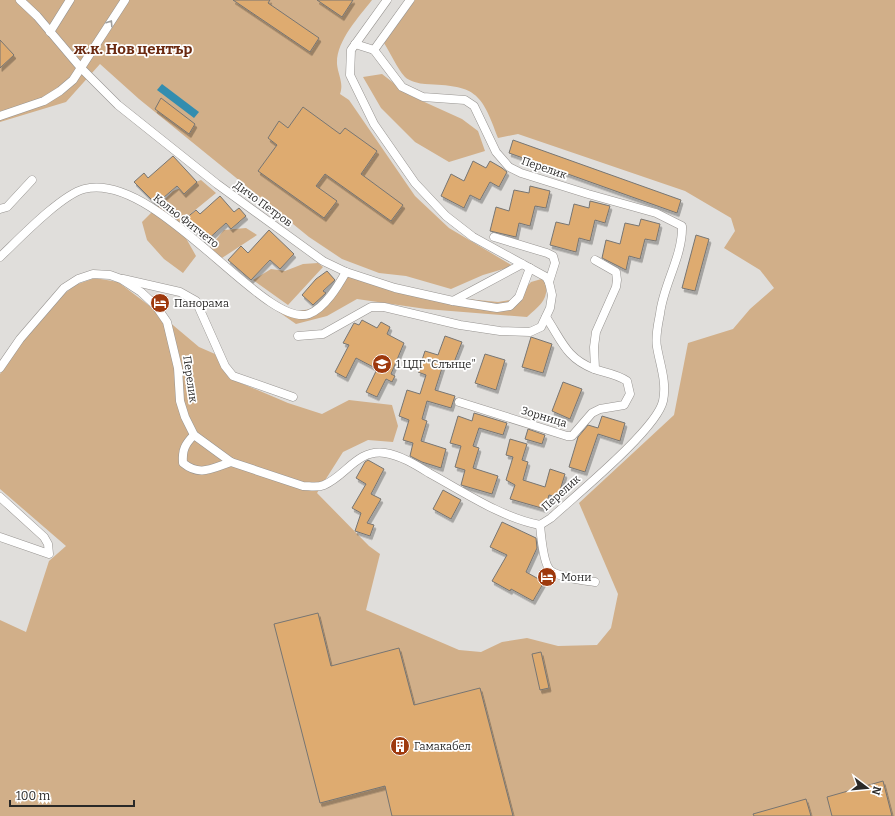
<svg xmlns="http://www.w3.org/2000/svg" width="895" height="816" viewBox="0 0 895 816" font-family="Bitter,serif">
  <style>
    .green { fill: #d1af89 }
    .water { fill: #338daf }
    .building { fill: #deab70; stroke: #777572; filter: url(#shadow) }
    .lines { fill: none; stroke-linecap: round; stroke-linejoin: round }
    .street-casing { stroke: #979491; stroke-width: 9 }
    .street { stroke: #fff; stroke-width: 8 }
    .oneway { stroke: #9f9f9e }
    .labels { text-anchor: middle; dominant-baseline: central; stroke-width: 3.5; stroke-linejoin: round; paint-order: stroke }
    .street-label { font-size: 11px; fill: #2a2928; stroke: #fff }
    .poi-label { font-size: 11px; fill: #2a2928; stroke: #fff; text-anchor: start }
    .district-label { font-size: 15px; font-weight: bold; fill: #6b2a11; stroke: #fff }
  </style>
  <defs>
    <filter id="shadow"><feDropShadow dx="2" dy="3.5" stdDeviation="0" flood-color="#0004"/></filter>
  </defs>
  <rect width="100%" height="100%" fill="#e0dedb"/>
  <g class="green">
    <path d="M0,0H372C359,17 336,41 337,64C338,75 344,83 340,94L349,100L415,196L449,228L513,266L483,275L451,289L406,276L379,273L342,259L309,237L139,99L100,64L66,102L0,122Z"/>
    <path d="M415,0H895V816H0V620L26,632L49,561L66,546L0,489V374L22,341L58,299L75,285L95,278L118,282L155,310L199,347L215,354L229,378L288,403L322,414L349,400L392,405L398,426L393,442L368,440L343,452L317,493L369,546L380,554L366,610L459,650L481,652L502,642L527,638L558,646L597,645L611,628L618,594L579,503L674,415L688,343L733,329L750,309L774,288L760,270L724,248L735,231L731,218L685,191L518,134L498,138C481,91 475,86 425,84C420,84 409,81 405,77C397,68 391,54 384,43Z"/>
    <polygon points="382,74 409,95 462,119 478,131 485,151 449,162 415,142 381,108 363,77"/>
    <polygon points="201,180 216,193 178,224 196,256 183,273 164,259 147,240 142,222 173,191"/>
    <polygon points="246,228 257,235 222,258 209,248 224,230"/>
    <polygon points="318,263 323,267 288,305 253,280 271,269 285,271 303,264"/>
    <path d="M348,277L368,278L457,298L498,302L515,299L531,282L545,278C550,299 541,304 527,317L426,309L357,299L327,316L296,324L276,310L298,311L317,308Z"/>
  </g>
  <polygon class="water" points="162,84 199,112 194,118 157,90"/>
  <g class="building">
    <polygon points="233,0 270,0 268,3 319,38 310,52"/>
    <polygon points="317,0 353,0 342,17"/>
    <polygon points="0,40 14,55 0,68"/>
    <polygon points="161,98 195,124 189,134 155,109"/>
    <polygon points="303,107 340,134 345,128 377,151 361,174 403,205 391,221 325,174 316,186 337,201 324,218 258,171 277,145 268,138 279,121 288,128"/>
    <polygon points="513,140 681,200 677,213 509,153"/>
    <polygon points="173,156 197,182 184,194 177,186 156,204 134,182 144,173 148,178"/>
    <polygon points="473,161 486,168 490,161 502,168 507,172 499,187 490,182 480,200 470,195 464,208 441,196 451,174 464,181"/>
    <polygon points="530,186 550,191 546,208 535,206 530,226 519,223 516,237 490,231 496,207 509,211 514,190 529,193"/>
    <polygon points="220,196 234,212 239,208 246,216 231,229 226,223 205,242 185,219 196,210 200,214"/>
    <polygon points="590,201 610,206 605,223 595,220 590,241 579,238 576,252 550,245 556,222 569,225 574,204 589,208"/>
    <polygon points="641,219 660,224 656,241 645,239 640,259 629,256 626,270 602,258 606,240 620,244 625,223 639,226"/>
    <polygon points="269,230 294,254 280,269 270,260 251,280 228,260 241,246 248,253"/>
    <polygon points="696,235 709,239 695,291 682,288"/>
    <polygon points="327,271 335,280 323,291 326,293 313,305 302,295 316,279"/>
    <polygon points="362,320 377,328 381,322 390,327 387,334 404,343 391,374 395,376 392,382 386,379 377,397 366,392 377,369 356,358 346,378 335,372 349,345 343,343 354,323 359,325"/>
    <polygon points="445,336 462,342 453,365 444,362 435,390 455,396 451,408 427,401 422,419 427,421 421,441 446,449 441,468 422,462 410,456 413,443 403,440 409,420 399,416 407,390 420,394 426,375 418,372 425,351 438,355"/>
    <polygon points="531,337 552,344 543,373 522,367"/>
    <polygon points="485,354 505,360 496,390 475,383"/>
    <polygon points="563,382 582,389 570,419 552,411"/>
    <polygon points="474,413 507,423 503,435 479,428 473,446 479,448 473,468 498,476 492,494 461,485 465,470 455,467 461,446 450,443 458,416 472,421"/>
    <polygon points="602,416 625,423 620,441 598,434 585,472 569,467 578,437 588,425 598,428"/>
    <polygon points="528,429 545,435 542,444 525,439"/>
    <polygon points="510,439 527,444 522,460 528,462 523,480 545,487 550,469 565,474 558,497 549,495 545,509 510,499 515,485 506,480 513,457 506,455"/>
    <polygon points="368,460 384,469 371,494 381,499 367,523 374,525 370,536 355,531 361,513 352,508 366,484 356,478 365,462"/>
    <polygon points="443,490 461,500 451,519 433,509"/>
    <polygon points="502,522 536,538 537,548 526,572 544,582 533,601 511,589 510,591 492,581 507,555 490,547"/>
    <polygon points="318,613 331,666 399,648 414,705 480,688 513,816 392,816 385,786 320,803 274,624"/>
    <polygon points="541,652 549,688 540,690 532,654"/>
    <polygon points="883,781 892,816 832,816 827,797"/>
    <polygon points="806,799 811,816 754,816 753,814"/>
  </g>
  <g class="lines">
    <defs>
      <g id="street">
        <polyline points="20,0 37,16 81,68 118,105 217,184 323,261 346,272 395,288 453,301 497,308 510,306 519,297 530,268"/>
        <polyline points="50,32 70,0"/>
        <polyline points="355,44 374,50"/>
        <polyline points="374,50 410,0"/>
        <polyline points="0,116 44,101 60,91 73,80 125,0"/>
        <polyline points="0,209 7,207 32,180"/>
        <polyline points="494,237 547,253 553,256 555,263 549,282"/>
        <path d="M0,257C19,239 61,195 84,189C157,170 264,330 309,314C325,308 338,286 346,272"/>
        <polyline points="123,279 180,292 196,301 225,366 233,376 293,397"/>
        <polyline points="453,301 522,264"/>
        <polyline points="298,336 323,334 371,307 384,307 460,325 500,331 530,332 541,327 550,308 552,295 549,282 546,277 473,237 446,216 415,183 374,124 350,75 351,50 387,0"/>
        <path d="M0,368L20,339L64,288L78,279L93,274L110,275L121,279L141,292L156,306L167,322L178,368L180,401L185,417L194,435L231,462L303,486C310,486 317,488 324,485C346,476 357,449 385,453C400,455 416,465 429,473C464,492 500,517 540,525L551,518C576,495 657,429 663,401C667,382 660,365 657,347C655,337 658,324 660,314C663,285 683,256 682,226L656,213L588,194L521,173L509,167L496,152L474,106L465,100L423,97L402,87L374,50"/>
        <polyline points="595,369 594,347 596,332 616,287 617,280 616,272 595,260"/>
        <path d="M459,402L567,436H572L592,413L600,409L624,405L630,394L627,381C617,374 606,373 594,369C566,358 562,341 546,317"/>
        <path d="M194,435C185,444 182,450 183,463C200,477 212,468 231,462"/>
        <polyline points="0,497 44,537 48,544 49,554 0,537"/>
        <path d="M540,525C541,535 543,563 550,570C559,578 583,580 595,582"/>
      </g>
    </defs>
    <use href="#street" class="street-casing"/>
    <use href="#street" class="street"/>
  </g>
  <defs><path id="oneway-chevron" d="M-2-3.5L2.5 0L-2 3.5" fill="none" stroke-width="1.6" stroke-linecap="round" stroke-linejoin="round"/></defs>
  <use class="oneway" href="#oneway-chevron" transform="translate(110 23) rotate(-57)"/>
  <defs>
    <symbol id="hotel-disc" viewBox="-11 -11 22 22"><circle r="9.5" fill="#9e390d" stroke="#fff"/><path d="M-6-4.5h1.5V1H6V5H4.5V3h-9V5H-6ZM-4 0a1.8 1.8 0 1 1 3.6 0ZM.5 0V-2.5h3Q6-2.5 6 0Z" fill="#fff"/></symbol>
    <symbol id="school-disc" viewBox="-11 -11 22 22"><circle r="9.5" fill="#9e390d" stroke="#fff"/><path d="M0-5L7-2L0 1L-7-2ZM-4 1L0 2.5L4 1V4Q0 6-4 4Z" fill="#fff"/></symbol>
    <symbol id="building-disc" viewBox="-11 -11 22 22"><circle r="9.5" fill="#9e390d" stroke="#fff"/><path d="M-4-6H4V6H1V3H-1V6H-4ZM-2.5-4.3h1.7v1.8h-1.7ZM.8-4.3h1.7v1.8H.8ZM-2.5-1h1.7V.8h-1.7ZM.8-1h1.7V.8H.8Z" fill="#fff"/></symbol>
  </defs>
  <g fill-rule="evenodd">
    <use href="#hotel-disc" x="149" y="292" width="22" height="22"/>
    <use href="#school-disc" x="371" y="353" width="22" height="22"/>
    <use href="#hotel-disc" x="536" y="566" width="22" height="22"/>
    <use href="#building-disc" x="389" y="735" width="22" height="22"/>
  </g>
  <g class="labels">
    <g class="street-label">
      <text transform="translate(544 168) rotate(19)">Перелик</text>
      <text transform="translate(263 204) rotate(36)">Дичо Петров</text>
      <text transform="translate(186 221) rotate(38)">Кольо Фитчето</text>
      <text transform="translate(190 379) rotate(82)">Перелик</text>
      <text transform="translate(544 417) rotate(17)">Зорница</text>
      <text transform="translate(561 493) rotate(-42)">Перелик</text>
    </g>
    <g class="poi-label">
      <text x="174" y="303">Панорама</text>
      <text x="396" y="364">1 ЦДГ "Слънце"</text>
      <text x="561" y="577">Мони</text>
      <text x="414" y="746">Гамакабел</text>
    </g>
    <g class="district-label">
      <text x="133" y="49">ж.к. Нов център</text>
    </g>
  </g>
  <g transform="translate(867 788) rotate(106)" stroke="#ffffff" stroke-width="3" paint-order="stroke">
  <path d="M0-3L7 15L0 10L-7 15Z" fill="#2a2928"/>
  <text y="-6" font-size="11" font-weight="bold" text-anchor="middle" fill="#2a2928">N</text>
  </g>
  <path d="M10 800v6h124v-6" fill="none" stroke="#2a2928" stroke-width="2"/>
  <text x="16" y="800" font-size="12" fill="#2a2928" stroke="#ffffff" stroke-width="3" paint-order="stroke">100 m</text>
</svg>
